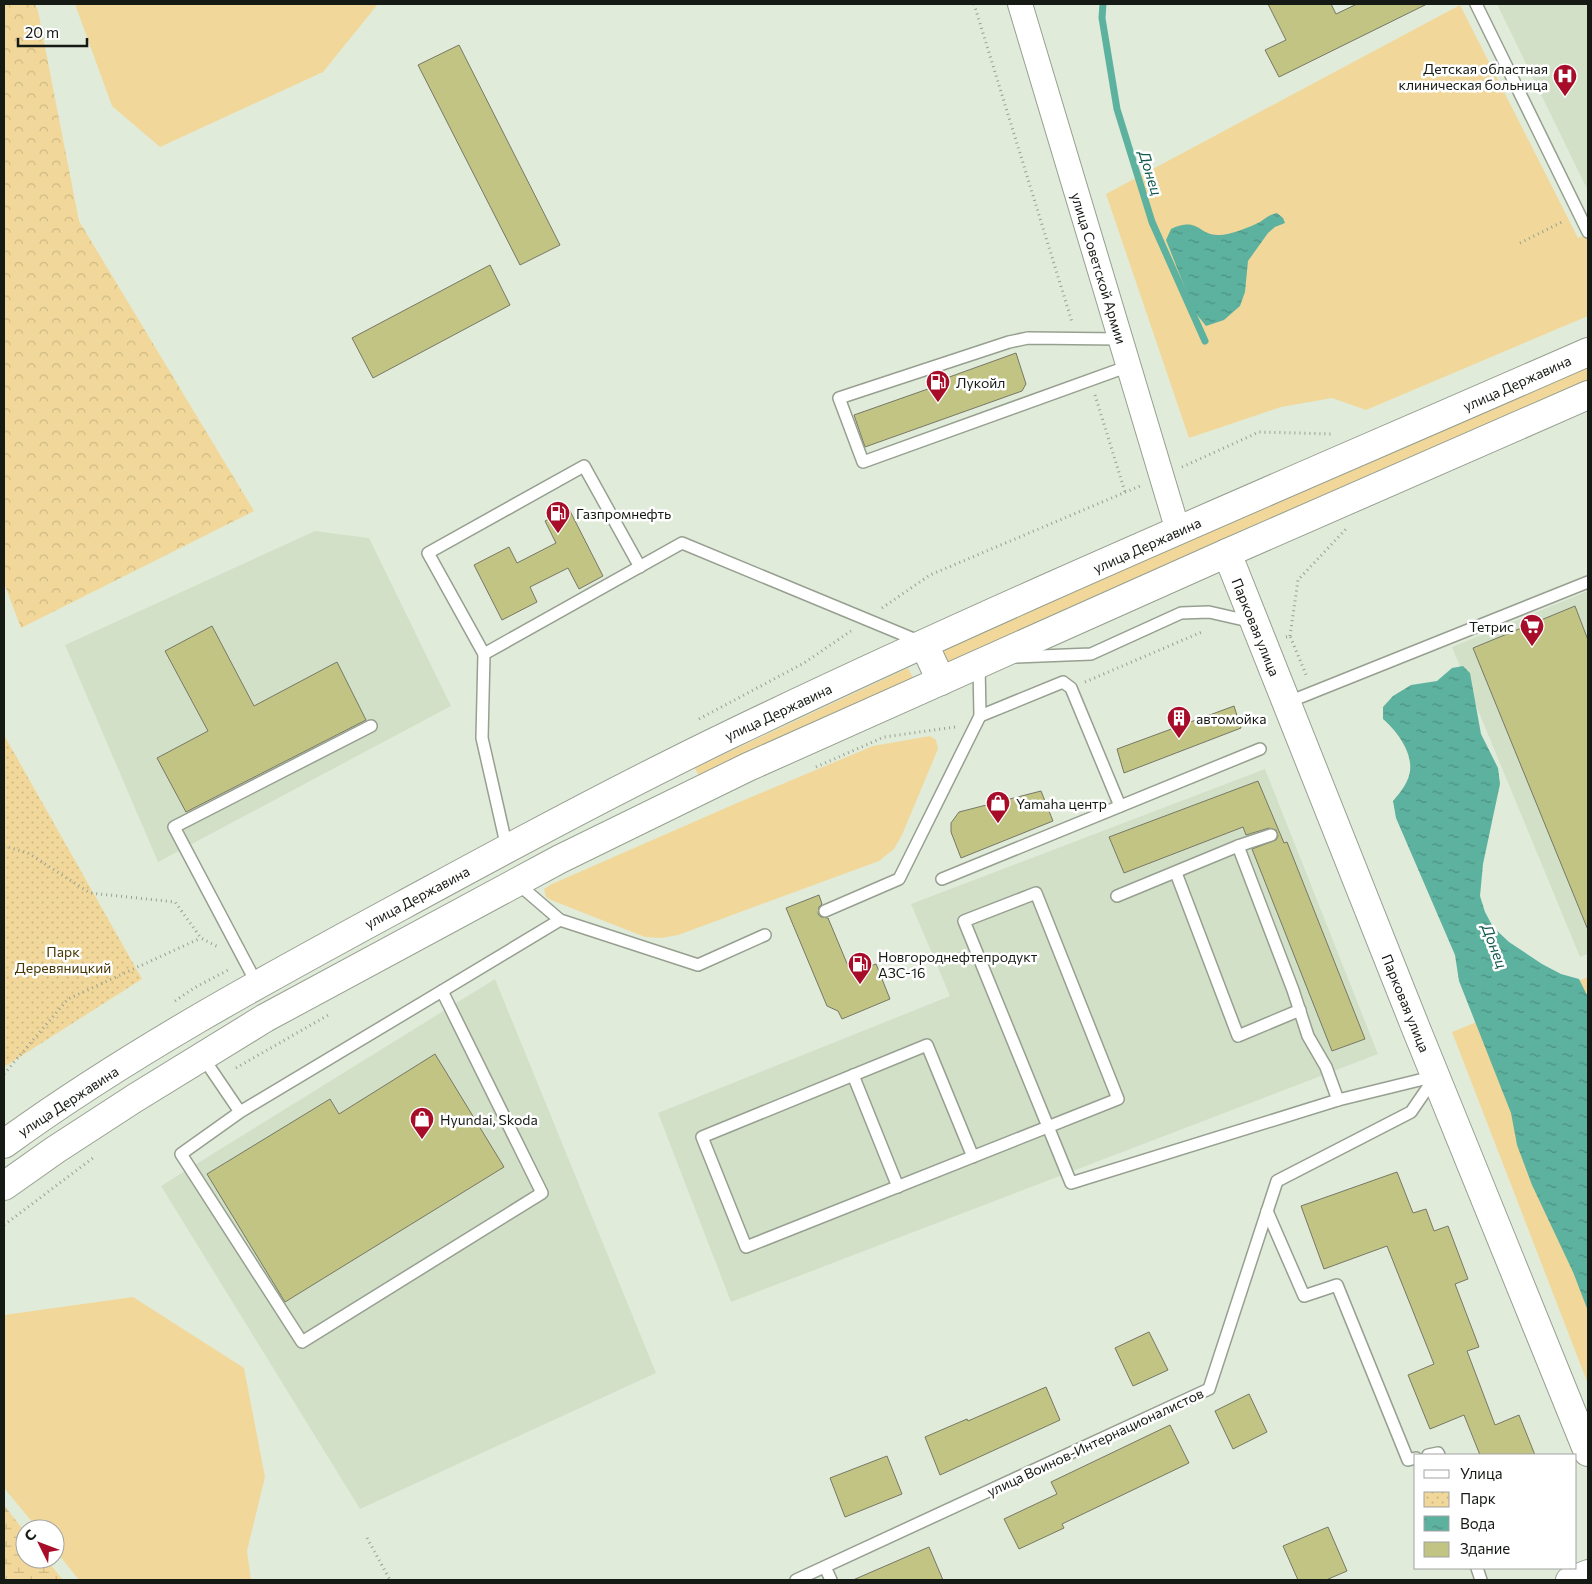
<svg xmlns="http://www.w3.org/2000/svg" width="1592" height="1584" viewBox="0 0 1592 1584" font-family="Commissioner,sans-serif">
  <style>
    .built { fill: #d2e0c8 }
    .grass { fill: #f1d89a }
    .forest { fill: url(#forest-crowns) }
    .wetland { fill: url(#wetland-marsh) }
    .park { fill: url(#park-dots) }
    .water { fill: url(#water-ripples) }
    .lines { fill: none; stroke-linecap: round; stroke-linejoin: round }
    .stream { stroke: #5db29f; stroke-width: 7 }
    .building { fill: #c1c482; stroke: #777867 }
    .lane-casing { stroke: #97a090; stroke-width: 14 }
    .street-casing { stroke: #97a090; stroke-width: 26 }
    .secondary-casing { stroke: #97a090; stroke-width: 30 }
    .primary-casing { stroke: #97a090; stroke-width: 30 }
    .path { stroke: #98a093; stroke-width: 3; stroke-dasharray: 1 4; stroke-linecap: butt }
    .lane { stroke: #fff; stroke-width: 11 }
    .street { stroke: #fff; stroke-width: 24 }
    .secondary { stroke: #fff; stroke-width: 28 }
    .primary { stroke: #fff; stroke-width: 28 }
    .labels { text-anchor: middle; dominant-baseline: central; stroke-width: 5; stroke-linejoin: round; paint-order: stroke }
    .poi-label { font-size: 14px; fill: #161a14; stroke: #fff; text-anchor: start }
    .street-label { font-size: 14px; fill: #161a14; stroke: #fff }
    .park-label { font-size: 14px; fill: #483600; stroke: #fff }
    .water-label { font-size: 15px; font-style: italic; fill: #12594d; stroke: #fff }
  </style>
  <defs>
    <pattern id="forest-crowns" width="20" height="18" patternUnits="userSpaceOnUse" patternTransform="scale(1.25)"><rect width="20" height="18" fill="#f1d89a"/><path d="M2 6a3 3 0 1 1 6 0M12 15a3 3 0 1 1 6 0" fill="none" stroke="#ceb984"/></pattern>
    <pattern id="wetland-marsh" width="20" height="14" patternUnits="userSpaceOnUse" patternTransform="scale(1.25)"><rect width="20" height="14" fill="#f1d89a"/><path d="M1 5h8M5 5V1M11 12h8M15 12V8" fill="none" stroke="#ceb984"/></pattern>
    <pattern id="park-dots" width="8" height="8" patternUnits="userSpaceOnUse" patternTransform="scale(1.25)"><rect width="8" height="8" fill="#f1d89a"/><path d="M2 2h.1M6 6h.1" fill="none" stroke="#ceb984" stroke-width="1.8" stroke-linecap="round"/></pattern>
    <pattern id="water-ripples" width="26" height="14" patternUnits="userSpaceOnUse" patternTransform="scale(1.25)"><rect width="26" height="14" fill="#5db29f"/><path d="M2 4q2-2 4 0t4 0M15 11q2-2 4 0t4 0" fill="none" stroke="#4c9080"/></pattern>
  </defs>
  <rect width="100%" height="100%" fill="#e1ebda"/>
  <g class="built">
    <polygon points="1497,4 1588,4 1588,191"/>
    <polygon points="315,531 369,538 451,706 158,862 65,645"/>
    <polygon points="1588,591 1588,954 1580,957 1452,647"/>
    <polygon points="1265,769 1378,1054 731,1302 658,1113 950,996 911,904"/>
    <polygon points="495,979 656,1373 360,1509 161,1186"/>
  </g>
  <g class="grass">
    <polygon points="75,4 378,4 323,72 160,147 112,106"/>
    <polygon points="1460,5 1578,238 1588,234 1588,316 1366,410 1332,398 1281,407 1189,438 1106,194"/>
    <polygon points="1588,365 1588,382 947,663 940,648"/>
    <polygon points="908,668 913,678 700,778 695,768"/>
    <polygon points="930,736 936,740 938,749 902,835 894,849 879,861 678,935 661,938 645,937 551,900 546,897 544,889 552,884 737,803 873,746"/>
    <polygon points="1588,977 1588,1384 1452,1032"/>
    <polygon points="133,1297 244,1368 265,1477 247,1551 251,1580 79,1580 55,1550 55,1529 38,1529 4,1488 4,1315"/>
  </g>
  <polygon class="forest" points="4,4 35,4 38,11 79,221 254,511 21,628 4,583"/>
  <polygon class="wetland" points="4,1505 25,1532 25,1559 46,1559 63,1580 4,1580"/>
  <polygon class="park" points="4,735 142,979 4,1067"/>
  <g class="water">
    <path d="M1277,213L1283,218L1285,223L1275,227L1268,233L1248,261L1245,292L1240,306L1224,320L1206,326L1194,311L1166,240L1171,229C1200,216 1198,236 1219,235C1230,235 1250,227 1260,222C1266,218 1269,215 1277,213Z"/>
    <path d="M1463,666L1470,673L1481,734L1498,768L1500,784L1483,864L1480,896L1485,912L1493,927L1509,942L1542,964L1561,974L1579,979L1588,997V1311L1573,1272L1532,1185L1517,1145L1511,1113L1459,981L1455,955L1396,818L1393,801C1398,795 1404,788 1407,781C1418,759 1399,733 1383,719V707L1393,696L1411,685L1437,681L1452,668Z"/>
  </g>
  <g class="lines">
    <polyline class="stream" points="1103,4 1102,18 1117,109 1152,222 1205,341"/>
  </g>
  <g class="building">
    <polygon points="1268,4 1331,4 1336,14 1357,4 1427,4 1279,77 1265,50 1286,40"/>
    <polygon points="459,45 560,245 520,265 418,65"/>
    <polygon points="490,265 510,305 373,378 352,338"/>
    <polygon points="1016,353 1026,384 1022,391 865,447 854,415 942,384 941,380"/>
    <polygon points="569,509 603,576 579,589 568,568 530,587 537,602 502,620 474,565 509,547 517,563 556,543 545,521"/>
    <polygon points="1575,606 1588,640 1588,930 1473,648"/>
    <polygon points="212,626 254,706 337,662 366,720 186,812 157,758 208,731 165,651"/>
    <polygon points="1234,706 1241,728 1124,773 1117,749"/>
    <polygon points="1258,781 1284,843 1287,842 1365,1039 1332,1051 1252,849 1276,840 1278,836 1276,830 1269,828 1246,835 1243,827 1124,873 1109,837"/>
    <polygon points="1041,791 1053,821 961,858 951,832 951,823 959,812"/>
    <polygon points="819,895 822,904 819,907 818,914 821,917 828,918 851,973 876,964 890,999 842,1019 838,1011 827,1006 786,908"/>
    <polygon points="435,1054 504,1167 285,1302 207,1174 330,1099 339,1114"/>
    <polygon points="1397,1172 1413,1213 1426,1209 1434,1231 1448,1226 1468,1279 1455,1284 1479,1347 1467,1351 1495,1425 1519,1415 1535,1455 1480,1455 1464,1415 1430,1429 1408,1375 1434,1364 1387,1246 1324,1269 1301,1206"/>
    <polygon points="1149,1332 1168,1370 1133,1386 1115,1348"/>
    <polygon points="1046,1387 1060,1420 940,1475 925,1437 967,1419 968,1421"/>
    <polygon points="1249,1394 1267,1432 1233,1449 1215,1411"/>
    <polygon points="1170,1425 1189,1463 1062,1524 1064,1528 1019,1549 1004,1519 1057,1494 1051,1482"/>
    <polygon points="887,1456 902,1494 845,1517 830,1478"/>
    <polygon points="1328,1527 1347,1571 1326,1580 1298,1580 1283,1546"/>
    <polygon points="929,1547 943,1580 853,1580"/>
  </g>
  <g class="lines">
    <defs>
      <g id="lane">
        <polyline points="1476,4 1588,232"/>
        <polyline points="1120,339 1028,338 1009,342 839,398 863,462 1129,366"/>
        <polyline points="484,654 428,553 584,466 640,567"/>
        <polyline points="1014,657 1091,654 1181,613 1209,612 1253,622"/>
        <polyline points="1286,703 1588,582"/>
        <polyline points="980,716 1063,682 1071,688 1120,806"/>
        <polyline points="1238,846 1293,990 1308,1036 1326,1067 1338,1100"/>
        <polyline points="507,848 482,738 484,654 682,543 921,642"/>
        <polyline points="1176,873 1238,1036 1300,1010"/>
        <polyline points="942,879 1260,749"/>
        <polyline points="517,883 560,920 698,965 765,935"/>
        <polyline points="1117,896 1238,846 1271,835"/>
        <polyline points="825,911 899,879 980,716 979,664"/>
        <polyline points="257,984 174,827 371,726"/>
        <polyline points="442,991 560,920"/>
        <polyline points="202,1056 240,1112 442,991 542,1193 302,1342 181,1154 240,1112"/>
        <polyline points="853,1075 898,1187"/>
        <polyline points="973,1157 927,1045 702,1137 746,1247 1118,1099 1036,893 964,921 1071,1183 1338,1100 1436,1076"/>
        <polyline points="1267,1211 1304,1296 1337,1285 1408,1460 1416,1458"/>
        <polyline points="1428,1455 1438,1453 1439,1455"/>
        <polyline points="825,1567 831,1580"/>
        <polyline points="1477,1568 1481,1580"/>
        <polyline points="796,1580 1209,1389 1277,1181 1411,1112 1435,1077"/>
      </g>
      <g id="street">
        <polyline points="1020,4 1178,531"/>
        <polyline points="1568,1580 1588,1572"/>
      </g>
      <g id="secondary">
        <polyline points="1227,553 1415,1026 1588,1452"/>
        <polyline points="924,644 941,681"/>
      </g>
      <g id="primary">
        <path d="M4,1144C136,1048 281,971 425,893C526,838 629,783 733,733C1014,598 1303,477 1588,352"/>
        <polyline points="4,1186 55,1150 135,1098 265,1018 560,859 748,767 1227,553 1588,395"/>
      </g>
    </defs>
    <use href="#lane" class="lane-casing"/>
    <use href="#street" class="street-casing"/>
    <use href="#secondary" class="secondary-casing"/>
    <use href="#primary" class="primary-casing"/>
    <g class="path">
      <polyline points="974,4 1072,322"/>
      <polyline points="1520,243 1564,221"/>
      <polyline points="1095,395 1125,492"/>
      <polyline points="1182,467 1259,432 1333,434"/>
      <polyline points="882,608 930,575 1140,486"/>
      <polyline points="1290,636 1298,580 1346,529"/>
      <polyline points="1286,637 1290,636 1307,677"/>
      <polyline points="1085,682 1204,631"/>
      <polyline points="699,719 804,663 851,631"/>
      <polyline points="816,767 884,737 955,727"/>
      <polyline points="4,846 28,853 90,893 175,902 201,938 218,947"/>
      <polyline points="175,1001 194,988 230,969"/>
      <polyline points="236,1068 330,1014"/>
      <polyline points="4,1074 68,999 201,938"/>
      <polyline points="4,1225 93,1158"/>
      <polyline points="367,1538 390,1580"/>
    </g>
    <use href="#lane" class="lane"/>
    <use href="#street" class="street"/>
    <use href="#secondary" class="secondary"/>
    <use href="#primary" class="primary"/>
  </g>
  <defs>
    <symbol id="hospital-pin" viewBox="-11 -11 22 30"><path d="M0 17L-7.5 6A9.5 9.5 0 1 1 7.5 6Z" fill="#a70d28" stroke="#fff"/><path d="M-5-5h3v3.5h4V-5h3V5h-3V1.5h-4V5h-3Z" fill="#fff"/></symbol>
    <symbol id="fuel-pin" viewBox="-11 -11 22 30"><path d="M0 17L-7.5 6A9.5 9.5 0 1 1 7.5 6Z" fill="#a70d28" stroke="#fff"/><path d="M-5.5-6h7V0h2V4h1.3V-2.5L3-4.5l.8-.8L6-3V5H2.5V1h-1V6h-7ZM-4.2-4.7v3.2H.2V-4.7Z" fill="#fff"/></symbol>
    <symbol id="supermarket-pin" viewBox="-11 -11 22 30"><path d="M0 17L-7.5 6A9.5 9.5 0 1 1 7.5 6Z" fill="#a70d28" stroke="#fff"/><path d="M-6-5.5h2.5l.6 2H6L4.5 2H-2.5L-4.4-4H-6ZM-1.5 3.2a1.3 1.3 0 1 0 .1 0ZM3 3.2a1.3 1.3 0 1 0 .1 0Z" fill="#fff"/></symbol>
    <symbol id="building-pin" viewBox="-11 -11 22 30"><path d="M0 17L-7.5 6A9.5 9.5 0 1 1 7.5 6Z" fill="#a70d28" stroke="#fff"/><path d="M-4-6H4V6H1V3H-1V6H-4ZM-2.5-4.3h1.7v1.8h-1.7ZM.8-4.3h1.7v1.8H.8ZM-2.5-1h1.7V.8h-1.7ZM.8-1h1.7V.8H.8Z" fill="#fff"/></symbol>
    <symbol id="shop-pin" viewBox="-11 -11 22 30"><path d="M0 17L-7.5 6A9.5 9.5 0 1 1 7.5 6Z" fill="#a70d28" stroke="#fff"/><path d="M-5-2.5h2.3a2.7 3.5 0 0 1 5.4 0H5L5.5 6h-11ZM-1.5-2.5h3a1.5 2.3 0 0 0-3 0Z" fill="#fff"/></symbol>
  </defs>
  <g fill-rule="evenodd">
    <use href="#hospital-pin" x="1551" y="62" width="28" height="38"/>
    <use href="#fuel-pin" x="924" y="368" width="28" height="38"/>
    <use href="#fuel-pin" x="544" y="499" width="28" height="38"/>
    <use href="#supermarket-pin" x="1518" y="612" width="28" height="38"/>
    <use href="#building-pin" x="1165" y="704" width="28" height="38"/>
    <use href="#shop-pin" x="984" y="789" width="28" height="38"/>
    <use href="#fuel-pin" x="846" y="950" width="28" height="38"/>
    <use href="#shop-pin" x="408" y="1105" width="28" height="38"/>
  </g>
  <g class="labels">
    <g class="poi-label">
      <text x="1548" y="68" text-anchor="end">Детская областная<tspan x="1548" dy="16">клиническая больница</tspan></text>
      <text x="956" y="382">Лукойл</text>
      <text x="576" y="513">Газпромнефть</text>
      <text x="1514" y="626" text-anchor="end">Тетрис</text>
      <text x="1196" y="718">автомойка</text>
      <text x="1016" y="803">Yamaha центр</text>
      <text x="878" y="956">Новгороднефтепродукт<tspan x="878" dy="16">АЗС-16</tspan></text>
      <text x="440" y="1119">Hyundai, Skoda</text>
    </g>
    <g class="street-label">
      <text transform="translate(1099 268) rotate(73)">улица Советской Армии</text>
      <text transform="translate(1517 383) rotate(-24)">улица Державина</text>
      <text transform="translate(1147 545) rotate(-24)">улица Державина</text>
      <text transform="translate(1256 627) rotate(68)">Парковая улица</text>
      <text transform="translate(778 712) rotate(-25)">улица Державина</text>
      <text transform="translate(417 897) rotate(-28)">улица Державина</text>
      <text transform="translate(1406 1003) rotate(68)">Парковая улица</text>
      <text transform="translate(68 1101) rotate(-33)">улица Державина</text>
      <text transform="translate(1095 1442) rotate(-25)">улица Воинов-Интернационалистов</text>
    </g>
    <g class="park-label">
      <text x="63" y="951">Парк<tspan x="63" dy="16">Деревяницкий</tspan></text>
    </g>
    <g class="water-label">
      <text transform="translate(1151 173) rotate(73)">Донец</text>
      <text transform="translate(1495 946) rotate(69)">Донец</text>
    </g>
  </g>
  <rect width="1592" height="1584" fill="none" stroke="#161a14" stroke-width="10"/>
  <rect x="1414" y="1454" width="162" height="115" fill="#ffffff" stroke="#a2a3a1"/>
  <rect x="1424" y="1470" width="25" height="8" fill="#ffffff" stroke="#a2a3a1"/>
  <text x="1460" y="1479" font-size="15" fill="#161a14">Улица</text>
  <rect x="1424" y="1492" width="25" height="15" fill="url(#park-dots)" stroke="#a2a3a1"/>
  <text x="1460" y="1504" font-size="15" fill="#161a14">Парк</text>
  <rect x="1424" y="1516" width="25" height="15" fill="url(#water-ripples)" stroke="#a2a3a1"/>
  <text x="1460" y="1529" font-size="15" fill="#161a14">Вода</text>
  <rect x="1424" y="1542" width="25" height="15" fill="#c1c482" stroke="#a2a3a1"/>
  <text x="1460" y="1554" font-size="15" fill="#161a14">Здание</text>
  <g transform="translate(40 1544) rotate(312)"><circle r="24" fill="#ffffff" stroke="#a2a3a1"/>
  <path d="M0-4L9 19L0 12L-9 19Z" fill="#a70d28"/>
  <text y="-8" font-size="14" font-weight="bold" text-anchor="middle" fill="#161a14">С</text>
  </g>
  <path d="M18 38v8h69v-8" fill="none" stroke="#161a14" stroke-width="2.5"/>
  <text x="25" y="38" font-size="15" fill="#161a14" stroke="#ffffff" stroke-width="4" paint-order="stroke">20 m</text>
</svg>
